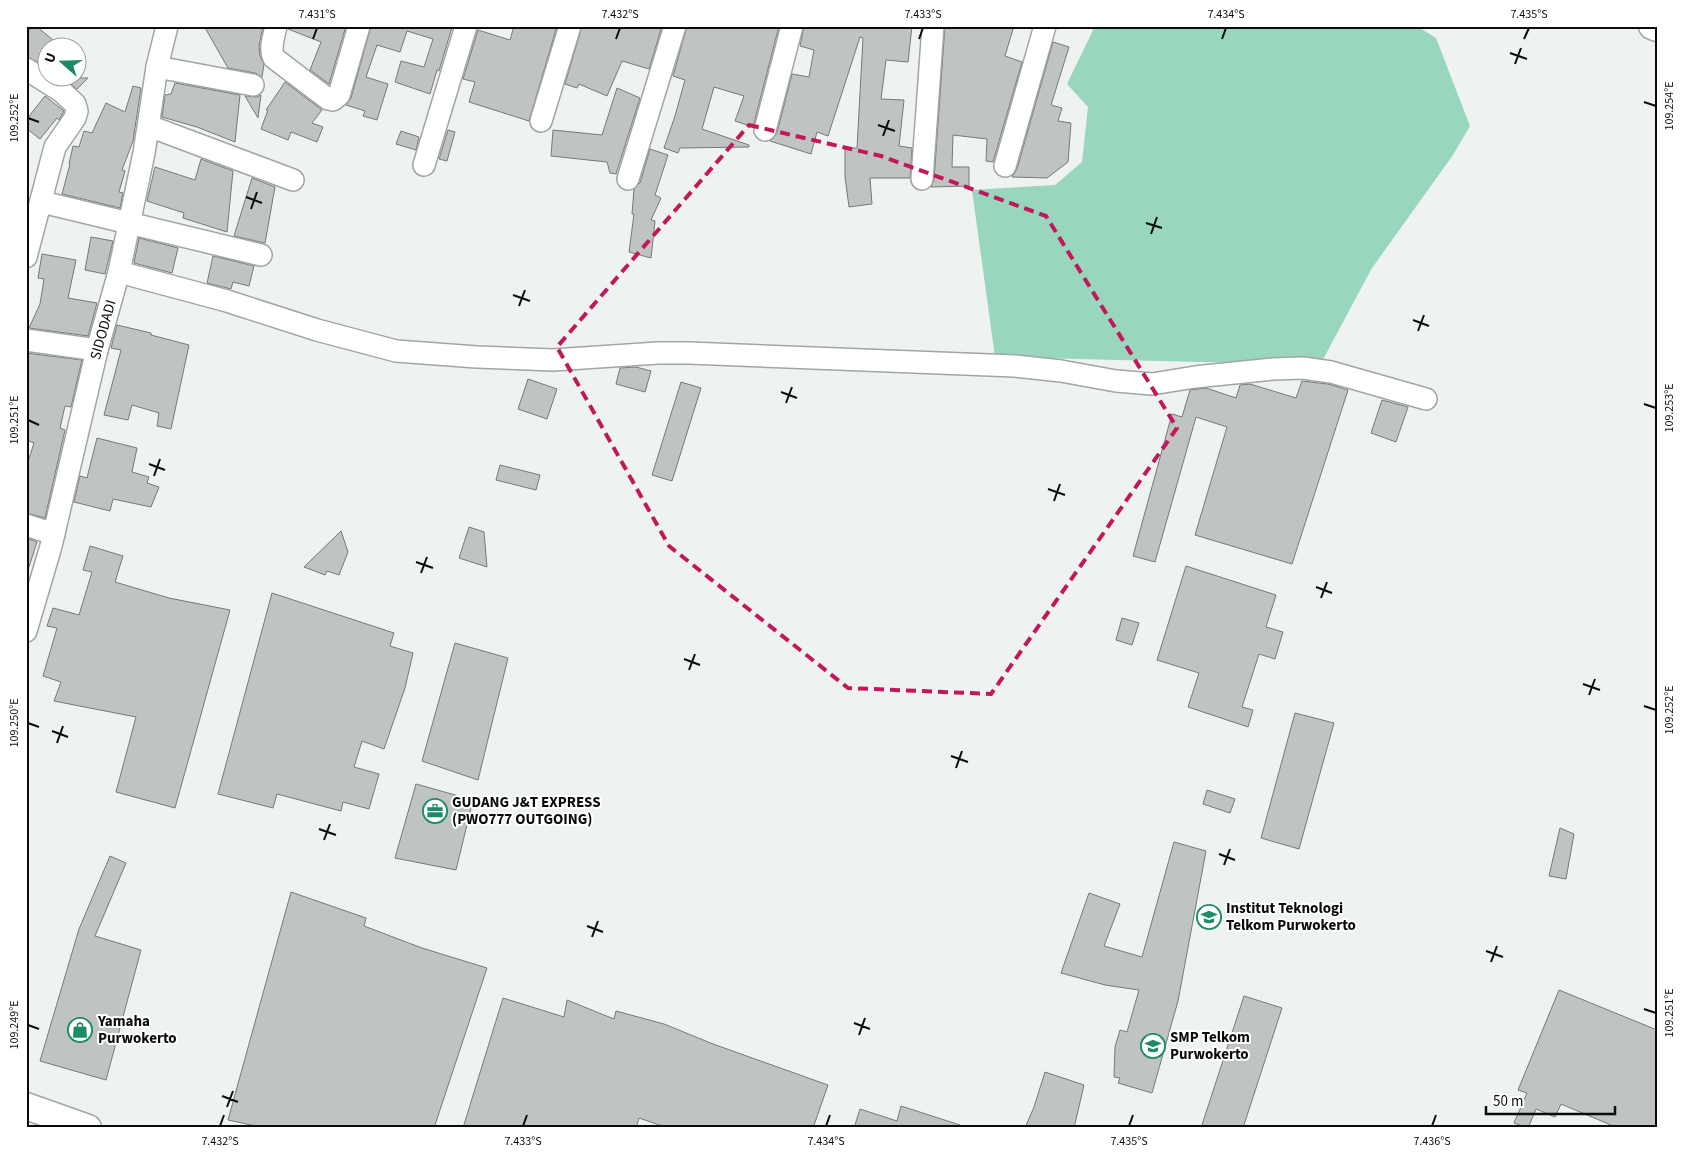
<svg xmlns="http://www.w3.org/2000/svg" width="1683" height="1154" viewBox="0 0 1683 1154" font-family="'Source Sans 3',sans-serif">
  <style>
    .green { fill: #98d6bd }
    .building { fill: #bfc4c2; stroke: #757a78 }
    .lines { fill: none; stroke-linecap: round; stroke-linejoin: round }
    .minor-casing { stroke: #a1a6a3; stroke-width: 24 }
    .tertiary-casing { stroke: #a1a6a3; stroke-width: 29 }
    .minor { stroke: #fff; stroke-width: 21 }
    .tertiary { stroke: #fff; stroke-width: 26 }
    .marked { fill: none; stroke: #c2185b; stroke-width: 4; stroke-dasharray: 10 6; stroke-linejoin: round }
    .ticks { fill: none; stroke: #0a0c0b; stroke-width: 2 }
    .labels { text-anchor: middle; dominant-baseline: central; stroke-width: 4; stroke-linejoin: round; paint-order: stroke }
    .street-label { font-size: 15px; fill: #0a0c0b; stroke: #fff }
    .poi-label { font-size: 15px; font-weight: bold; fill: #0a0c0b; stroke: #fff; text-anchor: start }
    .neatline { fill: none; stroke: #0a0c0b; stroke-width: 2 }
    .ticks-label { font-size: 12px; text-anchor: middle; fill: #0a0c0b }
  </style>
  <rect width="100%" height="100%" fill="#eef3f1"/>
  <polygon class="green" points="1095,26 1417,26 1436,38 1470,126 1453,155 1372,268 1320,365 995,357 972,190 1055,185 1082,162 1088,107 1067,84"/>
  <g class="building">
    <polygon points="33,26 36,26 63,48 48,48 48,68 28,57 26,34"/>
    <polygon points="204,26 263,26 259,46 260,56 264,64 262,77 255,73 228,68"/>
    <polygon points="288,26 346,26 329,84 310,70 321,42 288,29"/>
    <polygon points="371,26 452,27 439,71 437,70 430,94 395,82 401,61 424,67 433,39 407,31 400,52 377,45 366,77 388,84 377,120 363,116 365,111 346,105 351,98"/>
    <polygon points="514,26 557,26 529,121 469,102 475,82 463,79 478,30 510,40"/>
    <polygon points="582,26 662,26 649,69 622,61 607,96 579,84 577,88 565,84"/>
    <polygon points="687,26 779,26 753,127 735,121 744,96 714,87 702,129 749,145 749,147 680,148 678,153 664,148 675,116 685,80 673,76"/>
    <polygon points="804,26 912,26 908,62 886,60 881,99 904,100 899,146 912,148 910,178 870,178 872,204 849,207 845,177 845,148 857,148 863,38 860,37 828,136 817,132 811,154 770,141 777,133 792,74 809,77 814,50 800,46"/>
    <polygon points="945,26 1005,26 1013,29 1005,56 1022,62 993,162 986,161 987,139 953,135 952,167 969,167 969,186 931,187 934,180"/>
    <polygon points="1053,42 1069,47 1051,105 1062,108 1058,121 1071,123 1068,162 1047,178 1012,177 1017,169"/>
    <polygon points="63,78 88,78 77,89"/>
    <polygon points="285,82 322,110 312,123 323,127 317,142 291,132 288,140 261,129 268,110 266,110"/>
    <polygon points="175,83 240,95 235,142 197,127 162,117 165,95 171,94"/>
    <polygon points="133,86 141,88 133,141 122,170 125,171 119,192 123,193 120,208 62,194 70,164 69,164 73,146 79,147 84,131 92,133 106,103 125,112"/>
    <polygon points="617,88 640,98 616,174 610,173 607,162 551,156 553,130 602,135"/>
    <polygon points="261,95 258,118 245,96 257,97"/>
    <polygon points="45,96 64,111 59,120 57,118 40,139 26,128 26,120"/>
    <polygon points="448,130 455,132 447,161 439,159"/>
    <polygon points="401,131 419,137 416,150 396,144"/>
    <polygon points="650,149 668,155 655,195 661,198 651,220 655,221 651,258 629,252 634,214 632,214 634,189 640,183"/>
    <polygon points="201,159 233,171 227,232 183,218 184,213 147,201 155,167 195,180"/>
    <polygon points="252,178 275,187 265,243 234,236"/>
    <polygon points="91,237 113,241 105,274 85,270"/>
    <polygon points="139,238 178,248 172,273 134,263"/>
    <polygon points="42,254 76,260 68,298 97,303 88,336 29,328 40,304 44,279 38,278"/>
    <polygon points="213,256 254,266 249,286 233,282 231,289 207,283"/>
    <polygon points="117,325 151,333 151,335 189,345 171,429 157,426 159,413 132,405 128,420 104,415 121,350 111,348"/>
    <polygon points="26,353 82,360 71,407 65,406 60,428 65,430 45,518 26,513 26,468 34,443 26,440"/>
    <polygon points="636,367 651,371 645,392 616,384 620,368"/>
    <polygon points="528,379 557,389 547,419 518,409"/>
    <polygon points="1302,381 1328,384 1348,390 1292,564 1195,535 1227,427 1196,417 1155,562 1133,556 1172,414 1182,417 1190,390 1206,388 1236,398 1240,385 1250,384 1296,398"/>
    <polygon points="681,382 701,388 672,481 652,475"/>
    <polygon points="1382,400 1408,407 1396,442 1371,433"/>
    <polygon points="97,438 137,448 132,472 149,477 147,483 159,487 151,507 113,499 110,511 74,502 80,476 87,478"/>
    <polygon points="500,465 540,475 536,490 496,480"/>
    <polygon points="469,527 484,532 487,567 459,558"/>
    <polygon points="341,531 348,552 339,575 327,571 325,575 304,567"/>
    <polygon points="26,538 37,542 29,567 26,567"/>
    <polygon points="90,546 123,556 115,582 169,598 230,610 175,808 116,792 136,717 54,701 61,682 43,676 57,628 47,626 53,608 79,615 92,572 83,570"/>
    <polygon points="1186,566 1276,595 1266,627 1283,632 1275,659 1259,654 1242,707 1253,710 1248,727 1188,707 1199,673 1157,660"/>
    <polygon points="272,593 394,633 390,646 413,653 405,688 384,749 362,741 354,767 379,774 369,809 343,802 341,811 277,794 273,808 218,794"/>
    <polygon points="1122,618 1139,623 1132,645 1116,640"/>
    <polygon points="455,643 508,658 478,780 422,761"/>
    <polygon points="1295,713 1334,723 1299,849 1261,838"/>
    <polygon points="416,784 473,800 456,870 395,858"/>
    <polygon points="1207,790 1235,799 1230,813 1203,804"/>
    <polygon points="1560,828 1574,834 1566,879 1549,876"/>
    <polygon points="1174,842 1206,851 1178,1001 1152,1093 1118,1083 1120,1078 1114,1077 1115,1047 1120,1030 1127,1032 1139,990 1105,985 1061,973 1089,893 1120,904 1104,946 1142,957"/>
    <polygon points="110,856 126,863 95,936 141,950 106,1080 40,1061 79,929"/>
    <polygon points="291,892 366,918 364,926 422,948 487,968 434,1128 265,1128 228,1120"/>
    <polygon points="1559,990 1657,1030 1657,1128 1618,1128 1561,1104 1555,1117 1536,1109 1528,1128 1514,1123 1527,1093 1518,1090"/>
    <polygon points="1244,996 1282,1008 1243,1128 1201,1128"/>
    <polygon points="503,998 564,1017 567,1000 614,1019 616,1011 664,1024 713,1044 828,1085 813,1128 668,1128 639,1118 636,1128 463,1128"/>
    <polygon points="1045,1072 1084,1085 1074,1128 1025,1128 1034,1107"/>
    <polygon points="901,1106 960,1125 960,1128 854,1128 860,1109 897,1121"/>
  </g>
  <g class="lines">
    <defs>
      <g id="minor">
        <path d="M276,26C274,37 269,48 274,58L328,99L333,100L339,95L359,26"/>
        <polyline points="157,67 253,85"/>
        <polyline points="26,69 61,91 75,104 77,111 75,118 55,147 26,257"/>
        <polyline points="541,121 570,26"/>
        <polyline points="149,126 293,180"/>
        <polyline points="765,130 792,26"/>
        <polyline points="424,165 466,26"/>
        <polyline points="1005,166 1045,26"/>
        <polyline points="628,179 675,26"/>
        <polyline points="922,179 933,26"/>
        <polyline points="42,202 261,255"/>
        <polyline points="119,272 227,301 317,330 396,351 477,357 553,360 658,353 689,353 1015,366 1061,371 1116,381 1152,384 1195,377 1273,369 1303,368 1331,372 1426,399"/>
        <polyline points="26,340 97,350"/>
        <polyline points="26,525 54,534"/>
        <path id="s1" d="M26,631L51,546L97,350L119,272L144,153L157,67L167,26"/>
      </g>
      <g id="tertiary">
        <polyline points="1652,26 1657,28"/>
        <polyline points="26,1106 88,1128"/>
      </g>
    </defs>
    <use href="#minor" class="minor-casing"/>
    <use href="#tertiary" class="tertiary-casing"/>
    <use href="#minor" class="minor"/>
    <use href="#tertiary" class="tertiary"/>
  </g>
  <path class="marked" d="M749,125L881,156L1046,216L1177,428L991,694L848,688L669,546L557,347Z"/>
  <path class="ticks" d="M313,39L317,28M616,39L620,28M919,39L923,28M1222,39L1226,28M1524,39L1529,28M1510,53L1527,59M1515,64L1521,48M1644,102L1656,106M28,118L39,122M878,125L895,131M883,136L889,120M246,197L262,203M251,209L257,192M1146,223L1162,228M1151,234L1157,217M513,295L530,301M519,306L525,290M1413,320L1429,326M1418,331L1424,315M781,392L797,398M786,403L792,387M1644,404L1656,408M28,420L39,425M149,464L165,470M154,476L160,459M1048,489L1065,495M1054,501L1060,484M416,562L433,568M421,573L427,557M1316,587L1332,593M1321,598L1327,582M684,659L700,665M689,670L695,654M1583,684L1600,690M1589,695L1595,679M1644,706L1656,710M28,723L39,727M52,731L68,737M57,743L63,726M951,756L968,762M956,768L962,751M319,829L336,835M324,840L330,824M1219,854L1235,860M1224,865L1230,849M587,926L603,932M592,937L598,921M1486,951L1503,957M1491,962L1497,946M1644,1009L1656,1013M854,1023L870,1029M28,1025L39,1029M859,1035L865,1018M222,1096L238,1102M227,1107L233,1091M220,1126L224,1115M523,1126L527,1115M826,1126L830,1115M1129,1126L1133,1115M1432,1126L1436,1115"/>
  <defs>
    <symbol id="office-ring" viewBox="-11 -11 22 22"><circle r="9.5" fill="#fff" stroke="#1d8b6a" stroke-width="1.5"/><path d="M-6-3h4V-5.5h4V-3h4V5H-6ZM-1-4.5V-3h2v-1.5ZM-6 0V1H6V0Z" fill="#1d8b6a"/></symbol>
    <symbol id="school-ring" viewBox="-11 -11 22 22"><circle r="9.5" fill="#fff" stroke="#1d8b6a" stroke-width="1.5"/><path d="M0-5L7-2L0 1L-7-2ZM-4 1L0 2.5L4 1V4Q0 6-4 4Z" fill="#1d8b6a"/></symbol>
    <symbol id="shop-ring" viewBox="-11 -11 22 22"><circle r="9.5" fill="#fff" stroke="#1d8b6a" stroke-width="1.5"/><path d="M-5-2.5h2.3a2.7 3.5 0 0 1 5.4 0H5L5.5 6h-11ZM-1.5-2.5h3a1.5 2.3 0 0 0-3 0Z" fill="#1d8b6a"/></symbol>
  </defs>
  <g fill-rule="evenodd">
    <use href="#office-ring" x="421" y="797" width="28" height="28"/>
    <use href="#school-ring" x="1195" y="903" width="28" height="28"/>
    <use href="#shop-ring" x="66" y="1016" width="28" height="28"/>
    <use href="#school-ring" x="1139" y="1032" width="28" height="28"/>
  </g>
  <g class="labels">
    <g class="street-label">
      <text stroke="none"><textPath href="#s1" startOffset="311">SIDODADI</textPath></text>
    </g>
    <g class="poi-label">
      <text x="452" y="802">GUDANG J&amp;T EXPRESS<tspan x="452" dy="17">(PWO777 OUTGOING)</tspan></text>
      <text x="1226" y="908">Institut Teknologi<tspan x="1226" dy="17">Telkom Purwokerto</tspan></text>
      <text x="98" y="1021">Yamaha<tspan x="98" dy="17">Purwokerto</tspan></text>
      <text x="1170" y="1037">SMP Telkom<tspan x="1170" dy="17">Purwokerto</tspan></text>
    </g>
  </g>
  <rect width="1683" height="1154" fill="none" stroke="#ffffff" stroke-width="55"/>
  <g transform="translate(62 62) rotate(290)"><circle r="24" fill="#ffffff" stroke="#9d9e9d"/>
  <path d="M0-4L9 19L0 12L-9 19Z" fill="#1d8b6a"/>
  <text y="-8" font-size="14" font-weight="bold" text-anchor="middle" fill="#0a0c0b">U</text>
  </g>
  <path d="M1486 1106v8h129v-8" fill="none" stroke="#0a0c0b" stroke-width="2.5"/>
  <text x="1493" y="1106" font-size="15" fill="#0a0c0b" stroke="#ffffff" stroke-width="4" paint-order="stroke">50 m</text>
  <rect x="28" y="28" width="1628" height="1098" class="neatline"/>
  <g class="ticks-label">
    <text x="317" y="18">7.431°S</text>
    <text x="620" y="18">7.432°S</text>
    <text x="923" y="18">7.433°S</text>
    <text x="1226" y="18">7.434°S</text>
    <text x="1529" y="18">7.435°S</text>
    <text transform="translate(1669 106) rotate(-90)" y="4">109.254°E</text>
    <text transform="translate(14 118) rotate(-90)" y="4">109.252°E</text>
    <text transform="translate(1669 408) rotate(-90)" y="4">109.253°E</text>
    <text transform="translate(14 420) rotate(-90)" y="4">109.251°E</text>
    <text transform="translate(1669 710) rotate(-90)" y="4">109.252°E</text>
    <text transform="translate(14 723) rotate(-90)" y="4">109.250°E</text>
    <text transform="translate(1669 1013) rotate(-90)" y="4">109.251°E</text>
    <text transform="translate(14 1025) rotate(-90)" y="4">109.249°E</text>
    <text x="220" y="1145">7.432°S</text>
    <text x="523" y="1145">7.433°S</text>
    <text x="826" y="1145">7.434°S</text>
    <text x="1129" y="1145">7.435°S</text>
    <text x="1432" y="1145">7.436°S</text>
  </g>
</svg>
